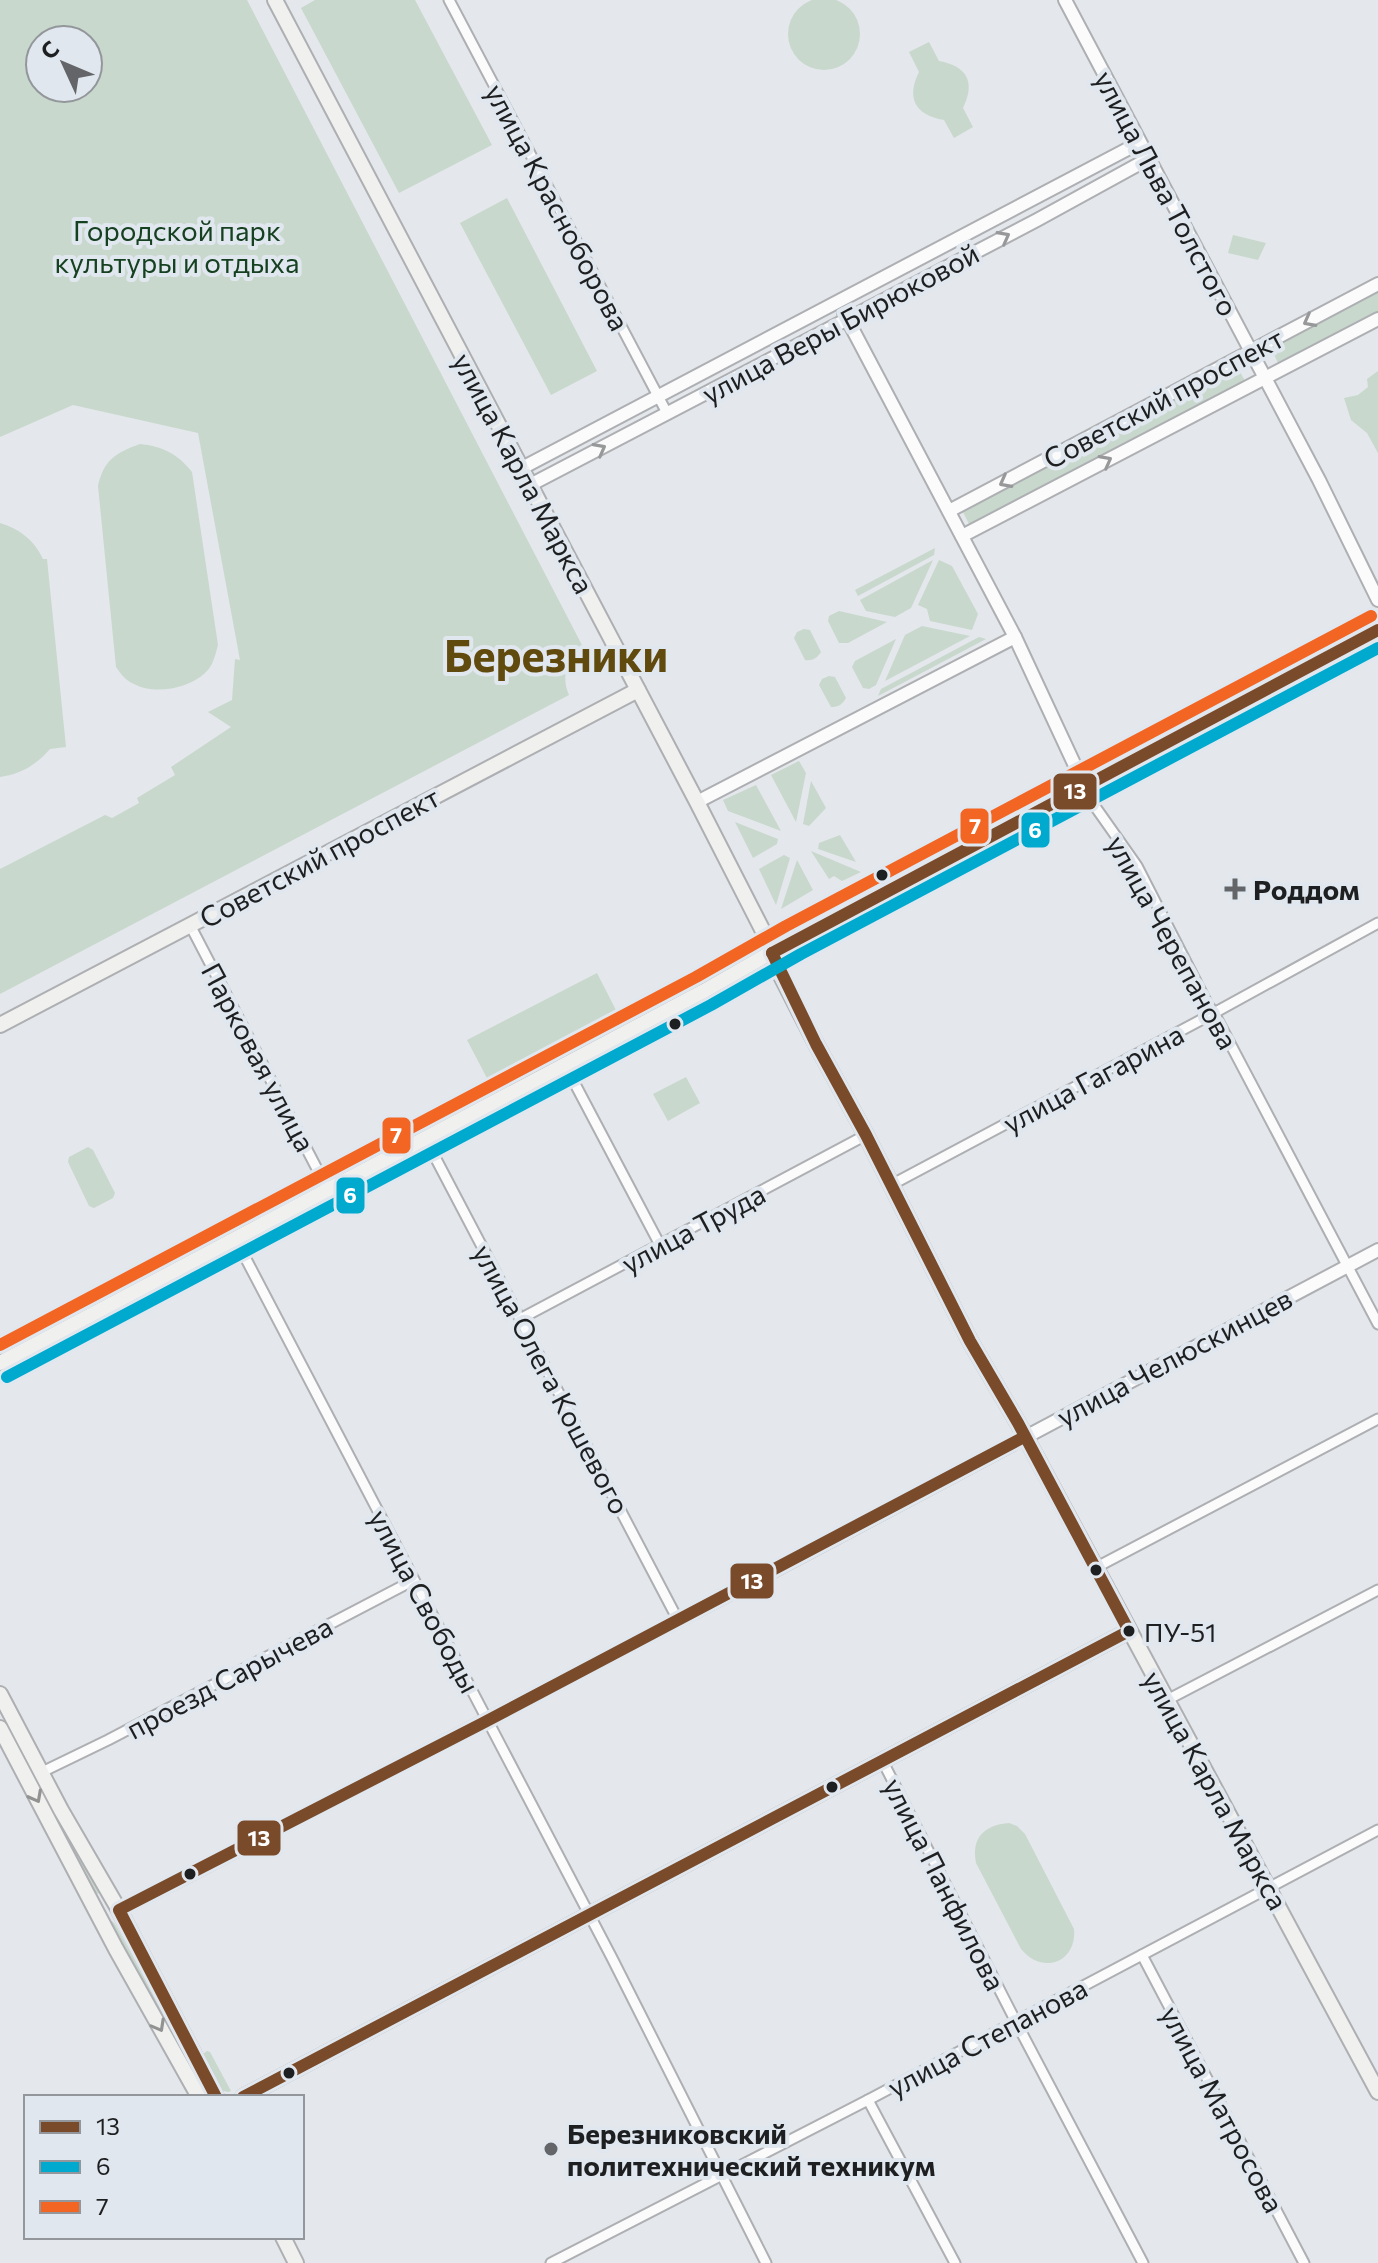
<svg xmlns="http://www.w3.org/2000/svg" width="1378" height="2263" viewBox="0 0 1378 2263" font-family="Commissioner,sans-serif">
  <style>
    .green { fill: #c8d8cd; fill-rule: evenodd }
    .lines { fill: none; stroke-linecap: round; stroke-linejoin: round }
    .minor-casing { stroke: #adafb2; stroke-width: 13 }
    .tertiary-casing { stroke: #adafb2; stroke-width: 16 }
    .secondary-casing { stroke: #adafb2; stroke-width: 18 }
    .minor { stroke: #fbfbfc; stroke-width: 9 }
    .tertiary { stroke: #fbfbfc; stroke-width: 12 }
    .secondary { stroke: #f0f0ee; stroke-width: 14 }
    .bus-1-casing { stroke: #e1e7ee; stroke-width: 18 }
    .bus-2-casing { stroke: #e1e7ee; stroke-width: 18 }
    .bus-3-casing { stroke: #e1e7ee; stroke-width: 18 }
    .bus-1 { stroke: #7a4b2a; stroke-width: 12 }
    .bus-2 { stroke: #00a9ce; stroke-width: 12 }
    .bus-3 { stroke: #f26522; stroke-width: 12 }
    .oneway { stroke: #979899 }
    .oneway2 { stroke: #919292 }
    .bus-dot { fill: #1d1f21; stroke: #e1e7ee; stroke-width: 3 }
    .poi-dot { fill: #636568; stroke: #e1e7ee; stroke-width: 3 }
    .labels { text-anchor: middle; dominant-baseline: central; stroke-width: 8; stroke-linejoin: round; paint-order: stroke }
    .bus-label { font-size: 26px; fill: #1d1f21; stroke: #e1e7ee; text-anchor: start }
    .street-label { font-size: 28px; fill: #1d1f21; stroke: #e1e7ee }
    .park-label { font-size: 28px; fill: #164121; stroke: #e1e7ee }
    .poi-label { font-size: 28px; font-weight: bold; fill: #1d1f21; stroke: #e1e7ee; text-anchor: start }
    .town-label { font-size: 44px; font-weight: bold; fill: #614a0d; stroke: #e1e7ee }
    .line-badge { stroke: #e1e7ee; stroke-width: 3 }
    .badge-label { font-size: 22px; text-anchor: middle; font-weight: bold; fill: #fff }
  </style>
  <rect width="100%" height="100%" fill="#e4e7eb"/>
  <g class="green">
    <circle cx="824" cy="34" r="36"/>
    <path d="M0,0H247L583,647C566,658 561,677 569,695L0,994V869L105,815L112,818L139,803L137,798L175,775L171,767L231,727L208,712L232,700L235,659L240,660L198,433L73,405L0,437ZM40,40H88V88H40Z"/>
    <polygon points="315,0 415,0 492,145 399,193 301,8"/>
    <path d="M929,42L939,61C967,66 976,82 963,108L973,127L954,138L944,120C915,115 906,98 919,72L909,52Z"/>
    <polygon points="507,198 597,371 551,395 460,223"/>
    <polygon points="1233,235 1266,243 1258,260 1228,253"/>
    <polygon points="1378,290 1378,313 1279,365 1270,346"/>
    <polygon points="1236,364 1246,383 971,528 961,508"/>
    <polygon points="1378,371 1378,453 1367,433 1351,420 1344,398 1358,395 1368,387 1367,379"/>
    <path d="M140,444C162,446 178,454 192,472L218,645C215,656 213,666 205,673C188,689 154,695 134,684C125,680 121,674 116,667L98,486C104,460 115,453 140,444Z"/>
    <path d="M0,523C20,529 34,540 43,559H47L66,747L50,749C36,765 21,774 0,777Z"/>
    <polygon points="935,548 934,555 858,596 855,590"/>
    <polygon points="933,560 911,608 895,617 866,611 860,600"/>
    <polygon points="939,560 952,566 978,614 972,630 930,621 927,609 918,605"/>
    <polygon points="839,611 887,622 848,643 839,643 828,621 829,616"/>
    <polygon points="922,626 970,636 885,681 905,635"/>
    <path d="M804,629L810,630L821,652C817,658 813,661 805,660L794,638L797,632Z"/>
    <polygon points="979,637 986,639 878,696 881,689"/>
    <polygon points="896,639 876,685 869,689 863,688 852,667 855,661"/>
    <path d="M829,676L835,677L846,698C842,705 838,707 831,707L819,685L822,679Z"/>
    <polygon points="799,761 806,773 796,822 771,775"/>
    <polygon points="811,781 826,808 809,826 803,824"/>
    <polygon points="756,785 781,831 728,811 723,800"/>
    <polygon points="735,822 778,839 777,844 753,858"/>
    <polygon points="840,835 856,862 818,849 819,843"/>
    <polygon points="811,851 861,872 842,881 834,876 829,879"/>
    <polygon points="784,855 790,858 776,905 759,869"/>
    <polygon points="797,860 813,890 781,909"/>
    <polygon points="597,973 618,1014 489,1082 467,1040"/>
    <polygon points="686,1077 700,1103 668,1121 653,1094"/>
    <polygon points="88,1147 93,1150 115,1193 113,1198 94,1208 89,1206 68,1162 69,1157"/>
    <polygon points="37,1784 41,1786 99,1893 95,1895"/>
    <path d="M1009,1823L1017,1826L1025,1834L1074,1929C1077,1963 1042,1975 1021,1949L976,1863C971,1838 984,1825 1009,1823Z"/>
    <polygon points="112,1921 115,1924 210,2097 205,2097 110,1924"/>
    <polygon points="207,2051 210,2052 231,2091 228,2092 220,2090 202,2059 202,2055"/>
  </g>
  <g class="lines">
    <defs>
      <g id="minor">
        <polyline points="449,0 667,413"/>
        <polyline points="1084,785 1094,805 1137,866 1208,1005 1214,1013 1378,1324"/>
        <polyline points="190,925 328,1190"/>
        <polyline points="565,1065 660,1245"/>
        <polyline points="425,1138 678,1620"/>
        <polyline points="891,1185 1214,1013 1378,923"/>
        <polyline points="235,1238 612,1958 766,2263"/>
        <polyline points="520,1319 866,1135"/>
        <polyline points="1095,1568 1378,1419"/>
        <polyline points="1167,1700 1378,1590"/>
        <polyline points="882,1760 1016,2022 1143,2263"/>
        <polyline points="42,1772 108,1740 414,1580"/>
        <polyline points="1142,1955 1304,2263"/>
        <polyline points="868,2100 955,2263"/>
        <polyline points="551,2263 868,2100 1378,1830"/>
      </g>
      <g id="tertiary">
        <polyline points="1065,0 1319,480 1378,600"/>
        <polyline points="844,313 1015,637 1084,785"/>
        <polyline points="522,468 1139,143"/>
        <polyline points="530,485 1037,220 1148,159"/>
        <polyline points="949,511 1378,284"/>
        <polyline points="962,536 1378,319"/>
        <polyline points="697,802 1015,637"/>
        <polyline points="119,1910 189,1875 777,1569 1378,1250"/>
      </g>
      <g id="secondary">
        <polyline points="275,0 697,802 765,935 781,976 816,1044 866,1135 970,1341 1018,1423 1378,2092"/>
        <polyline points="0,1025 638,690"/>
        <polyline points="0,1363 704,991 793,940 1378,630"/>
        <polyline points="0,1694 61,1810 119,1910 216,2097"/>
        <polyline points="0,1728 116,1949 199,2097"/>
        <polyline points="243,2097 1129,1631"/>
        <polyline points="283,2237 296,2263"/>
      </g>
    </defs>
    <use href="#minor" class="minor-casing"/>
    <use href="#tertiary" class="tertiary-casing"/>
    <use href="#secondary" class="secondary-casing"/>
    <use href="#minor" class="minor"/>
    <use href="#tertiary" class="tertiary"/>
    <use href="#secondary" class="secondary"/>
    <defs>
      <g id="bus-1">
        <polyline points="772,953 1378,630"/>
        <polyline points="216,2097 119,1910 481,1724 1024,1437"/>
        <polyline points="243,2097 1129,1631 1018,1423 970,1341 866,1135 816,1044 772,953"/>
      </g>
      <polyline id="bus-2" points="7,1377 711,1005 801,954 1378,648"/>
      <polyline id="bus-3" points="0,1345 696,977 786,926 1371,616"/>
    </defs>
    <use href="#bus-1" class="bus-1-casing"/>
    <use href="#bus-2" class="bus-2-casing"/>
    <use href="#bus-3" class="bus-3-casing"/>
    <use href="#bus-1" class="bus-1"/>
    <use href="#bus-2" class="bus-2"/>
    <use href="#bus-3" class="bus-3"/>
  </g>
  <defs><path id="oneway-chevron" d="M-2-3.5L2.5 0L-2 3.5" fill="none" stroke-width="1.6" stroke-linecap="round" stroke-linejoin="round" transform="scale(2)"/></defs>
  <g class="oneway">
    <use href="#oneway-chevron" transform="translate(1004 237) rotate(-28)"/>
    <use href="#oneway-chevron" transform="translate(1309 321) rotate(152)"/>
    <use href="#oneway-chevron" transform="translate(600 449) rotate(-28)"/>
    <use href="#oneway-chevron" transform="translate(1106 461) rotate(-28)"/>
    <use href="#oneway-chevron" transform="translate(1005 482) rotate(152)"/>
  </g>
  <g class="oneway2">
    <use href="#oneway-chevron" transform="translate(36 1797) rotate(62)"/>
    <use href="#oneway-chevron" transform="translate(159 2026) rotate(61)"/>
  </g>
  <g class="bus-dot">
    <circle cx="882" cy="875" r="7"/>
    <circle cx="675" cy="1024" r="7"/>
    <circle cx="1096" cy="1570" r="7"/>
    <circle cx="1129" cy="1631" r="7"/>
    <circle cx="832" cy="1787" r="7"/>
    <circle cx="190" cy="1874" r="7"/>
    <circle cx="289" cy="2073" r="7"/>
  </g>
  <g class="poi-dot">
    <path d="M1231 877h8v8h8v8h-8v8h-8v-8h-8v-8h8z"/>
    <circle cx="551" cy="2149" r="8"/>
  </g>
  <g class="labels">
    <g class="bus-label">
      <text x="1144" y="1631">ПУ-51</text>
    </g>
    <g class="street-label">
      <text transform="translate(1167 193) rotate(62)">улица Льва Толстого</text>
      <text transform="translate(558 207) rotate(62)">улица Красноборова</text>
      <text transform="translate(840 323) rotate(-28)">улица Веры Бирюковой</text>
      <text transform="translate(1163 398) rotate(-28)">Советский проспект</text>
      <text transform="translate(524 473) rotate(62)">улица Карла Маркса</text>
      <text transform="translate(319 857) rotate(-28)">Советский проспект</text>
      <text transform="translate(1173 942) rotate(61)">улица Черепанова</text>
      <text transform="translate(259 1057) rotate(62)">Парковая улица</text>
      <text transform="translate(1093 1078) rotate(-28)">улица Гагарина</text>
      <text transform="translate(693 1228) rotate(-28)">улица Труда</text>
      <text transform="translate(1174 1357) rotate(-28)">улица Челюскинцев</text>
      <text transform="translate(552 1379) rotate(62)">улица Олега Кошевого</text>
      <text transform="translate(425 1601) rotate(62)">улица Свободы</text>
      <text transform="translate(229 1677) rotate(-28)">проезд Сарычева</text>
      <text transform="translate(1216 1790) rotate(61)">улица Карла Маркса</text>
      <text transform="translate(945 1884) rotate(63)">улица Панфилова</text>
      <text transform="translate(987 2037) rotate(-28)">улица Степанова</text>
      <text transform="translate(1223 2109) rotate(62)">улица Матросова</text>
    </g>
    <g class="park-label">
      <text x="177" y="230">Городской парк<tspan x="177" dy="32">культуры и отдыха</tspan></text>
    </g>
    <g class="poi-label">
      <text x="1253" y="889">Роддом</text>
      <text x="567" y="2133">Березниковский<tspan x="567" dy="32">политехнический техникум</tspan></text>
    </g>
    <g class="town-label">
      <text x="556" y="654">Березники</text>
    </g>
  </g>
  <g class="line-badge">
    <rect x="1052" y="772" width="46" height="39" rx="8" fill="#7a4b2a"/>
    <rect x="959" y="807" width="31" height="38" rx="8" fill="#f26522"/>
    <rect x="1020" y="811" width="31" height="38" rx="8" fill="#00a9ce"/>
    <rect x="381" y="1116" width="31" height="39" rx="8" fill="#f26522"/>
    <rect x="335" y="1176" width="31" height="39" rx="8" fill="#00a9ce"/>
    <rect x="729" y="1562" width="46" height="38" rx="8" fill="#7a4b2a"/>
    <rect x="236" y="1819" width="46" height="38" rx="8" fill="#7a4b2a"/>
  </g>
  <g class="badge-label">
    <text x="1075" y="799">13</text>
    <text x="975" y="834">7</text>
    <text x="1035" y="838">6</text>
    <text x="396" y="1143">7</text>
    <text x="350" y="1203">6</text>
    <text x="752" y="1589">13</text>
    <text x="259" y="1846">13</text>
  </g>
  <rect x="24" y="2095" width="280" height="144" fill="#e1e7ee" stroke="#93979c" stroke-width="2"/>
  <rect x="40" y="2121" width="40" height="12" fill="#7a4b2a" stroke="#93979c" stroke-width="2"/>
  <text x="96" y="2135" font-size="24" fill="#1d1f21">13</text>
  <rect x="40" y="2161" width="40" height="12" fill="#00a9ce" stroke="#93979c" stroke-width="2"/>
  <text x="96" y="2175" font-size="24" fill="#1d1f21">6</text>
  <rect x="40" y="2201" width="40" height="12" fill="#f26522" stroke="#93979c" stroke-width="2"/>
  <text x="96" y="2215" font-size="24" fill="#1d1f21">7</text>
  <g transform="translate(64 64) rotate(314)"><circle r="38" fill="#e1e7ee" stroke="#93979c" stroke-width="2"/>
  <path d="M0-6L14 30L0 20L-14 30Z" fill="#636568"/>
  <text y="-12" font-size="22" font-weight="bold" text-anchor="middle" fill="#1d1f21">С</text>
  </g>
</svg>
